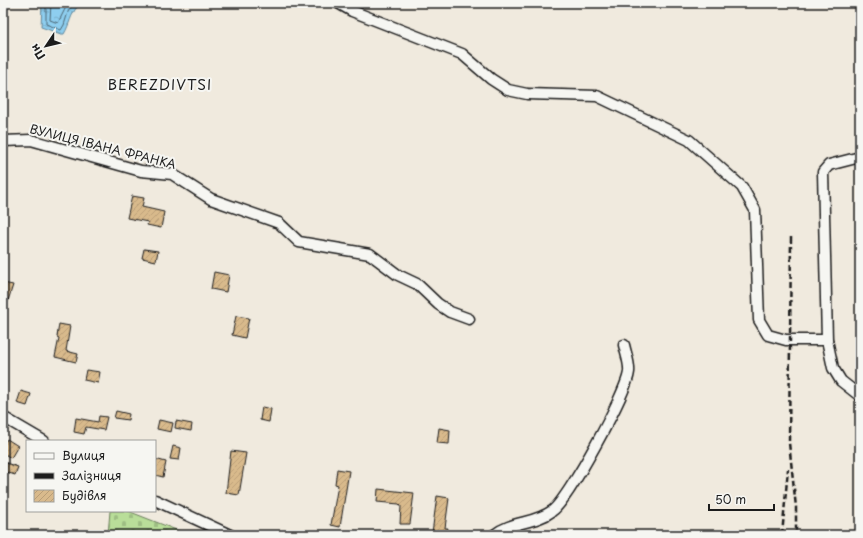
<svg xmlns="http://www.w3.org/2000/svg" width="863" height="538" viewBox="0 0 863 538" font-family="'Playpen Sans',sans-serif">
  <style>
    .cemetery { fill: url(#cemetery-stones); stroke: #6a7d5a }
    .water { fill: url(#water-ripples); stroke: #60879b }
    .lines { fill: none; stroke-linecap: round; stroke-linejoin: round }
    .shore { stroke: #4a6370; stroke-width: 1 }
    .building { fill: url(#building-hatch); stroke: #1c1c1c }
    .street-casing { stroke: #1c1c1c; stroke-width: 13 }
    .street { stroke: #f6f6f2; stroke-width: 10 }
    .rail { stroke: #1c1c1c; stroke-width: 2.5; stroke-dasharray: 6 3; stroke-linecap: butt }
    .labels { text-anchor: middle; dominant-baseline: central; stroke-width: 4; stroke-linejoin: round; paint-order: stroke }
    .street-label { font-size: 12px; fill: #1c1c1c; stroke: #f6f6f2 }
    .quarter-label { font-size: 14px; letter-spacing: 1px; fill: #1c1c1c; stroke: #f6f6f2 }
  </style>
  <defs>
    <pattern id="cemetery-stones" width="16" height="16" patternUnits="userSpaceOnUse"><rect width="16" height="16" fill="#b9de99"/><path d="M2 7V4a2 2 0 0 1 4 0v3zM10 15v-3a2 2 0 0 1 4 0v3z" fill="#9ebe83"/></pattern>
    <pattern id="water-ripples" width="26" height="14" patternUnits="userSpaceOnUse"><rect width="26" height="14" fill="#8eceef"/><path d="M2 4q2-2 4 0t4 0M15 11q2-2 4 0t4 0" fill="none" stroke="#7ab0cc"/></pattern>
    <pattern id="building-hatch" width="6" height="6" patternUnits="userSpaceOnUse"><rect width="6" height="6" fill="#d9ba8c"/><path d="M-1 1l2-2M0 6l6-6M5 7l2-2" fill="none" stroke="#ba9f78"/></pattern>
  </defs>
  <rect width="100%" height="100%" fill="#f0eade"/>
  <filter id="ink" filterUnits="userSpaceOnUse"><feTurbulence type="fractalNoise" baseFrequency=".025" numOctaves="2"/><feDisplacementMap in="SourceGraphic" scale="8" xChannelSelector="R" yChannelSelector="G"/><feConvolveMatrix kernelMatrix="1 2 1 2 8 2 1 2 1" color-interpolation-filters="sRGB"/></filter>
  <g filter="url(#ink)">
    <polygon class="cemetery" points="110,511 128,511 189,535 108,535"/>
    <path class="water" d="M42,3H77L78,6C70,15 70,24 64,34H61L41,27Z"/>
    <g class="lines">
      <g class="shore">
        <polyline points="46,3 46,24 61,30 64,25 68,12 73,3"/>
        <polyline points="51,3 50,20 58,23 68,3"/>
      </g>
    </g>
    <g class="building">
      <polygon points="132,196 144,198 142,207 164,212 161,228 147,225 148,222 127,218"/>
      <polygon points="144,249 158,251 156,261 142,258"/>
      <polygon points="214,272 229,275 226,292 211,289"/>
      <polygon points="3,283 13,285 6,307 3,307"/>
      <polygon points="236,316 249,318 245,338 232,335"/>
      <polygon points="59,324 70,326 66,351 78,354 76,362 55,357 59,338 57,337"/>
      <polygon points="86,370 100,372 98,383 84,380"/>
      <polygon points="21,391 31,394 27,406 17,403"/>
      <polygon points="262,407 271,409 269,422 260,420"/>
      <polygon points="116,411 129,414 128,420 114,418"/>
      <polygon points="99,416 107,417 104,430 86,427 84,434 74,432 76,418 98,422"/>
      <polygon points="159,420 173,423 171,432 157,429"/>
      <polygon points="176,421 192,424 191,431 175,428"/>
      <polygon points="439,428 450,430 449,444 437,443"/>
      <polygon points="7,439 18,446 11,458 3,453 3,446"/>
      <polygon points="173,446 181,448 179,460 170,459"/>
      <polygon points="231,451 246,453 239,495 226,493"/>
      <polygon points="155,459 166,462 163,477 155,475"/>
      <polygon points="3,462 18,467 15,475 3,471"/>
      <polygon points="337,469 349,471 340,527 331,525 338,485 335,484"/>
      <polygon points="378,489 414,493 410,524 400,524 401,506 399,504 377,502"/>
      <polygon points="437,496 449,498 445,528 448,528 446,535 432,533"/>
    </g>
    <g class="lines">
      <defs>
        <g id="street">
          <polyline points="338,3 352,11 462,54 491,79 508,90 527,94 597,96 689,140 742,187 755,210 759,320 768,335 786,340 827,340"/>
          <polyline points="3,141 31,140 141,171 172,174 211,199 279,223 299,242 370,254 398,275 417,284 438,304 450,312 469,319"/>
          <polyline points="860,157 829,165 823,172 827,340 833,368 841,381 860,396"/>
          <polyline points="3,417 44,441"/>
          <polyline points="155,500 230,535"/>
          <path d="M494,535C511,521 535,524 552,511C568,500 627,392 629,372C630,364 626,354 624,345"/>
        </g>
      </defs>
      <use href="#street" class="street-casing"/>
      <use href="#street" class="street"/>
      <g class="rail">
        <polyline points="791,237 789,443 796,507 796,535"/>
        <polyline points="782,535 788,469"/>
      </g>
    </g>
  </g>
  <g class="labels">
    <g class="street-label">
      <text transform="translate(103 146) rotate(14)">ВУЛИЦЯ ІВАНА ФРАНКА</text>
    </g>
    <g class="quarter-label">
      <text x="160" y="84">BEREZDIVTSI</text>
    </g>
  </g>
  <rect width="863" height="538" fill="none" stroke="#f6f6f2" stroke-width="16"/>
  <rect x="8" y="8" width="847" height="522" fill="none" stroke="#1c1c1c" stroke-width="1.5" filter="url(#ink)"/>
  <rect x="26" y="440" width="130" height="72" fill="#f6f6f2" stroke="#9f9f9c"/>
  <rect x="34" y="453" width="20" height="6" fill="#f6f6f2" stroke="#9f9f9c"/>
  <text x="62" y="460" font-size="12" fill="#1c1c1c">Вулиця</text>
  <rect x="34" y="473" width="20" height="6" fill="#1c1c1c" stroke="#9f9f9c"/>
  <text x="62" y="480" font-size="12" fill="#1c1c1c">Залізниця</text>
  <rect x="34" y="490" width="20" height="12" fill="url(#building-hatch)" stroke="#9f9f9c"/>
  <text x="62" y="500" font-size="12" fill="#1c1c1c">Будівля</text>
  <g transform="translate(46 46) rotate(235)" stroke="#f6f6f2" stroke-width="3" paint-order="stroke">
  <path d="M0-3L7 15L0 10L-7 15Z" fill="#1c1c1c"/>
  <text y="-6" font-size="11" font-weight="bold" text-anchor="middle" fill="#1c1c1c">Пн</text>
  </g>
  <path d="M709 504v6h65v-6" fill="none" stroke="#1c1c1c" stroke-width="2"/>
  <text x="715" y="504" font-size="12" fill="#1c1c1c" stroke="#f6f6f2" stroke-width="3" paint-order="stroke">50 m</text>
</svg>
